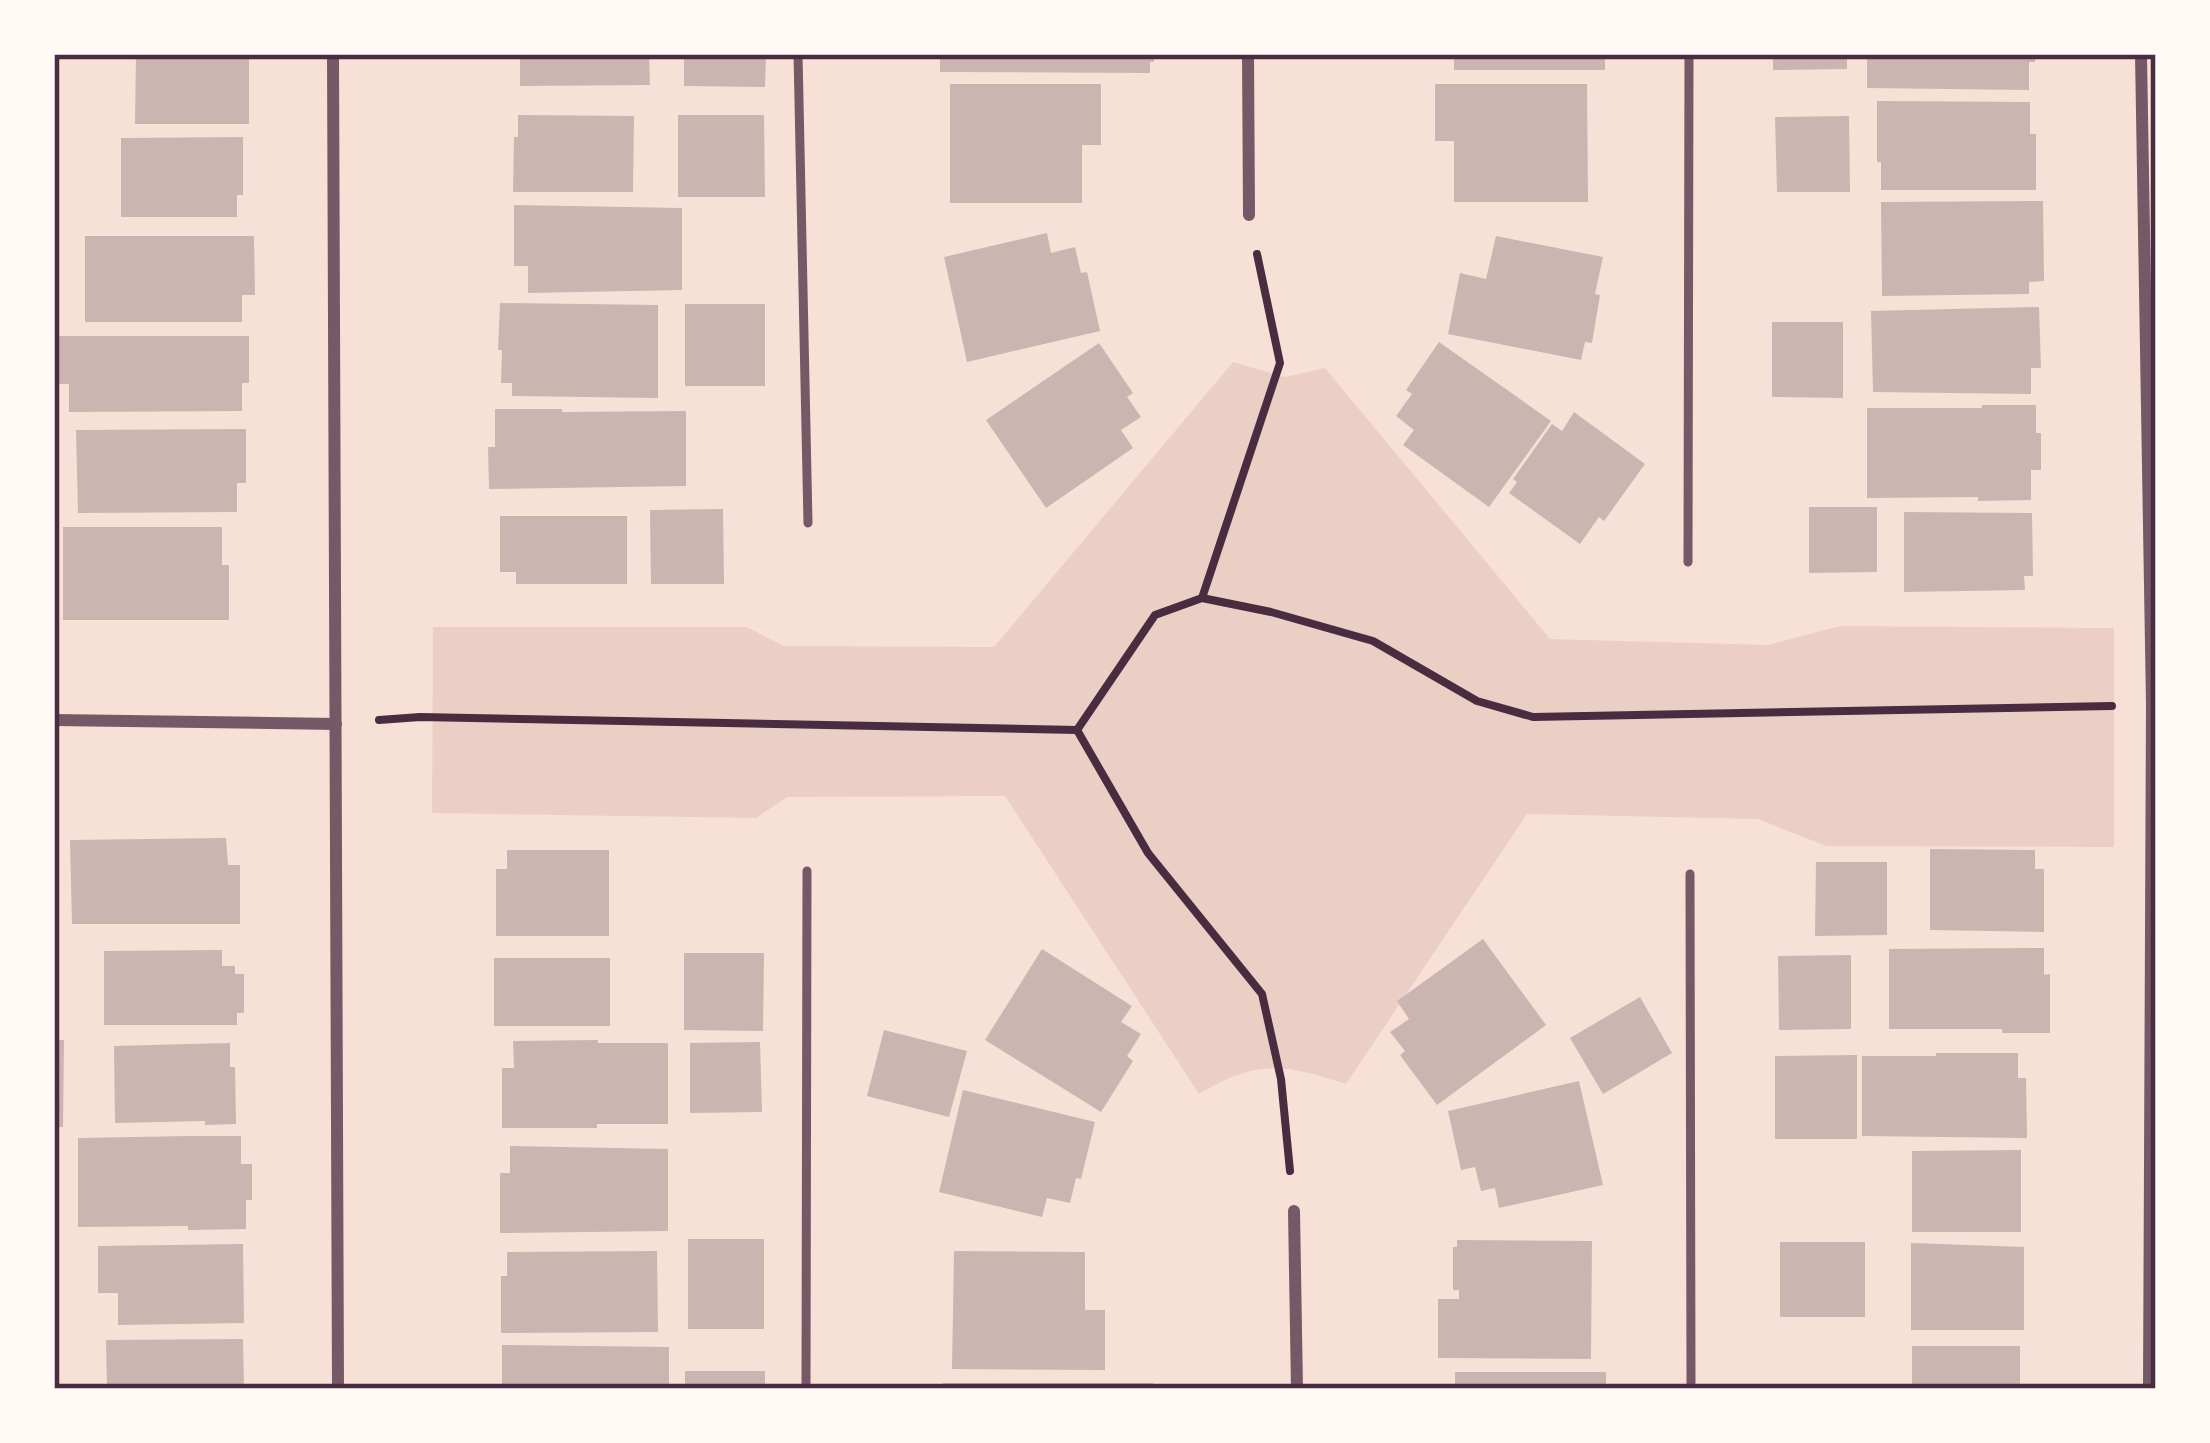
<svg xmlns="http://www.w3.org/2000/svg" width="2210" height="1443" viewBox="0 0 2210 1443" font-family="'Zilla Slab',serif">
  <style>
    .green { fill: #ebcfc5 }
    .building { fill: #ccb4b1 }
    .lines { fill: none; stroke-linecap: round; stroke-linejoin: round }
    .path { stroke: #4a2c40; stroke-width: 8 }
    .service { stroke: #755966; stroke-width: 9 }
    .minor { stroke: #755966; stroke-width: 12 }
    .neatline { fill: none; stroke: #4a2c40; stroke-width: 4.5 }
  </style>
  <rect width="100%" height="100%" fill="#f7e1d7"/>
  <path class="green" d="M1233,362L1285,377L1325,368L1550,639L1768,645L1840,626L2114,628V847L1826,846L1758,819L1527,814L1346,1084C1284,1064 1258,1059 1199,1094L1005,796L787,797L756,818L432,813L433,627H747L784,646L994,647Z"/>
  <g class="building">
    <polygon points="136,54 249,54 249,124 135,124"/>
    <polygon points="520,54 649,54 650,85 520,86"/>
    <polygon points="684,54 766,54 765,87 684,86"/>
    <polygon points="940,54 1154,54 1154,62 1150,62 1150,73 940,72"/>
    <rect x="1454" y="54" width="151" height="16"/>
    <polygon points="1773,54 1847,54 1847,69 1773,70"/>
    <polygon points="1867,54 2035,54 2035,62 2029,62 2029,90 1867,88"/>
    <polygon points="950,84 1101,84 1101,145 1082,145 1082,203 950,203"/>
    <polygon points="1435,84 1587,84 1588,202 1454,202 1454,141 1435,141"/>
    <polygon points="1877,101 2030,102 2030,134 2036,134 2036,190 1881,190 1881,162 1877,162"/>
    <polygon points="518,115 634,116 633,192 513,192 514,137 518,137"/>
    <polygon points="678,115 764,115 765,197 678,197"/>
    <polygon points="1849,116 1850,192 1777,192 1775,117"/>
    <polygon points="243,137 243,195 237,195 237,217 121,217 121,138"/>
    <polygon points="2043,201 2044,281 2029,282 2029,294 1882,296 1881,202"/>
    <polygon points="514,205 682,208 682,290 528,293 528,266 514,266"/>
    <polygon points="1047,233 1051,253 1075,247 1081,273 1087,272 1100,331 967,362 944,257"/>
    <polygon points="85,236 254,236 255,295 242,295 242,322 85,322"/>
    <polygon points="1496,236 1603,257 1595,294 1600,295 1592,343 1585,342 1581,360 1448,334 1460,273 1486,279"/>
    <polygon points="500,303 658,305 658,398 512,396 512,383 501,383 502,350 498,350"/>
    <rect x="685" y="304" width="80" height="82"/>
    <polygon points="2039,307 2041,368 2031,368 2031,394 1873,392 1871,311"/>
    <polygon points="1772,322 1843,322 1843,398 1772,397"/>
    <polygon points="55,336 249,336 249,383 242,383 242,411 69,412 69,384 55,384"/>
    <polygon points="1439,342 1551,421 1489,507 1403,445 1414,430 1396,416 1412,394 1406,390"/>
    <polygon points="1099,343 1133,393 1127,397 1141,417 1121,430 1133,448 1046,508 986,420"/>
    <polygon points="1982,405 2036,405 2036,433 2041,433 2041,470 2031,470 2031,500 1978,501 1978,497 1867,498 1867,408 1982,408"/>
    <polygon points="495,409 562,409 562,412 686,411 686,486 489,489 488,447 495,447"/>
    <polygon points="1574,412 1645,464 1604,521 1599,517 1580,544 1509,493 1517,482 1513,479 1552,424 1562,431"/>
    <polygon points="246,429 246,483 237,483 237,512 78,513 76,430"/>
    <polygon points="1809,507 1877,507 1877,572 1809,573"/>
    <polygon points="723,509 724,584 651,584 650,510"/>
    <polygon points="1904,512 2032,513 2033,576 2024,576 2025,590 1904,592"/>
    <polygon points="500,516 627,516 627,584 516,584 516,572 500,572"/>
    <polygon points="63,527 222,527 222,565 229,565 229,620 63,620"/>
    <polygon points="226,838 228,865 240,865 240,924 72,924 70,840"/>
    <polygon points="1930,849 2035,850 2035,869 2044,869 2044,932 1930,930"/>
    <polygon points="507,850 609,850 609,936 496,936 496,869 507,869"/>
    <polygon points="1816,862 1887,862 1887,935 1815,936"/>
    <polygon points="1483,939 1546,1025 1437,1105 1400,1055 1405,1051 1390,1032 1409,1019 1397,1001"/>
    <polygon points="2044,948 2044,975 2050,974 2050,1033 2002,1033 2002,1029 1889,1029 1889,949"/>
    <polygon points="1042,949 1132,1006 1121,1022 1141,1034 1127,1056 1133,1061 1101,1112 985,1040"/>
    <polygon points="222,950 222,966 235,966 235,974 244,974 244,1013 237,1013 237,1025 104,1025 104,951"/>
    <polygon points="684,953 764,953 763,1031 684,1030"/>
    <polygon points="1851,955 1851,1029 1779,1030 1778,956"/>
    <rect x="494" y="958" width="116" height="68"/>
    <polygon points="1640,997 1672,1053 1603,1094 1570,1038"/>
    <polygon points="884,1030 967,1051 949,1117 867,1096"/>
    <polygon points="54,1040 64,1040 63,1127 54,1127"/>
    <polygon points="598,1040 598,1043 668,1043 668,1124 597,1124 597,1128 502,1128 502,1068 514,1068 513,1041"/>
    <polygon points="760,1042 762,1112 690,1113 690,1043"/>
    <polygon points="230,1043 230,1067 235,1067 236,1124 205,1125 205,1121 115,1123 114,1046"/>
    <polygon points="1936,1053 2018,1053 2018,1078 2026,1078 2027,1138 1862,1136 1862,1056 1936,1056"/>
    <polygon points="1857,1055 1857,1139 1775,1139 1775,1056"/>
    <polygon points="1579,1081 1603,1185 1499,1208 1495,1188 1481,1191 1475,1167 1461,1170 1448,1111"/>
    <polygon points="963,1090 1095,1122 1081,1179 1076,1178 1070,1203 1047,1198 1042,1217 939,1192"/>
    <polygon points="189,1136 241,1136 241,1164 252,1164 252,1200 246,1200 246,1229 188,1230 188,1226 78,1227 78,1138"/>
    <polygon points="510,1146 668,1149 668,1231 500,1233 500,1173 510,1173"/>
    <polygon points="2021,1150 2021,1232 1912,1232 1912,1151"/>
    <rect x="688" y="1239" width="76" height="90"/>
    <polygon points="1457,1240 1592,1241 1591,1359 1438,1358 1438,1299 1459,1299 1459,1290 1453,1290 1453,1247 1457,1247"/>
    <rect x="1780" y="1242" width="85" height="75"/>
    <polygon points="1911,1243 2024,1247 2024,1330 1911,1330"/>
    <polygon points="243,1244 244,1323 118,1325 118,1293 98,1293 98,1246"/>
    <polygon points="657,1251 658,1332 501,1333 501,1276 507,1276 507,1252"/>
    <polygon points="954,1251 1085,1252 1085,1310 1105,1310 1105,1370 952,1369"/>
    <polygon points="243,1339 244,1389 107,1389 106,1340"/>
    <polygon points="502,1345 669,1347 669,1389 502,1389"/>
    <rect x="1912" y="1346" width="108" height="43"/>
    <rect x="685" y="1371" width="80" height="18"/>
    <rect x="1455" y="1372" width="151" height="17"/>
    <rect x="943" y="1383" width="210" height="6"/>
  </g>
  <g class="lines">
    <g class="path">
      <polyline points="1202,598 1280,363 1257,254"/>
      <polyline points="379,720 420,717 1077,730 1155,615 1202,598 1271,612 1373,641 1477,701 1533,717 2112,706"/>
      <polyline points="1077,730 1148,853 1262,994 1281,1079 1290,1171"/>
    </g>
    <g class="service">
      <polyline points="798,54 808,523"/>
      <polyline points="1688,562 1689,54"/>
      <polyline points="1690,874 1691,1389"/>
      <polyline points="806,1389 807,871"/>
    </g>
    <g class="minor">
      <polyline points="333,54 338,1389"/>
      <polyline points="1248,54 1249,215"/>
      <polyline points="2141,54 2152,704 2155,704"/>
      <polyline points="54,720 336,724"/>
      <polyline points="1294,1211 1297,1389"/>
      <polyline points="2149,1389 2152,704"/>
    </g>
  </g>
  <rect width="2210" height="1443" fill="none" stroke="#fffaf5" stroke-width="114"/>
  <rect x="57" y="57" width="2096" height="1329" class="neatline"/>
</svg>
